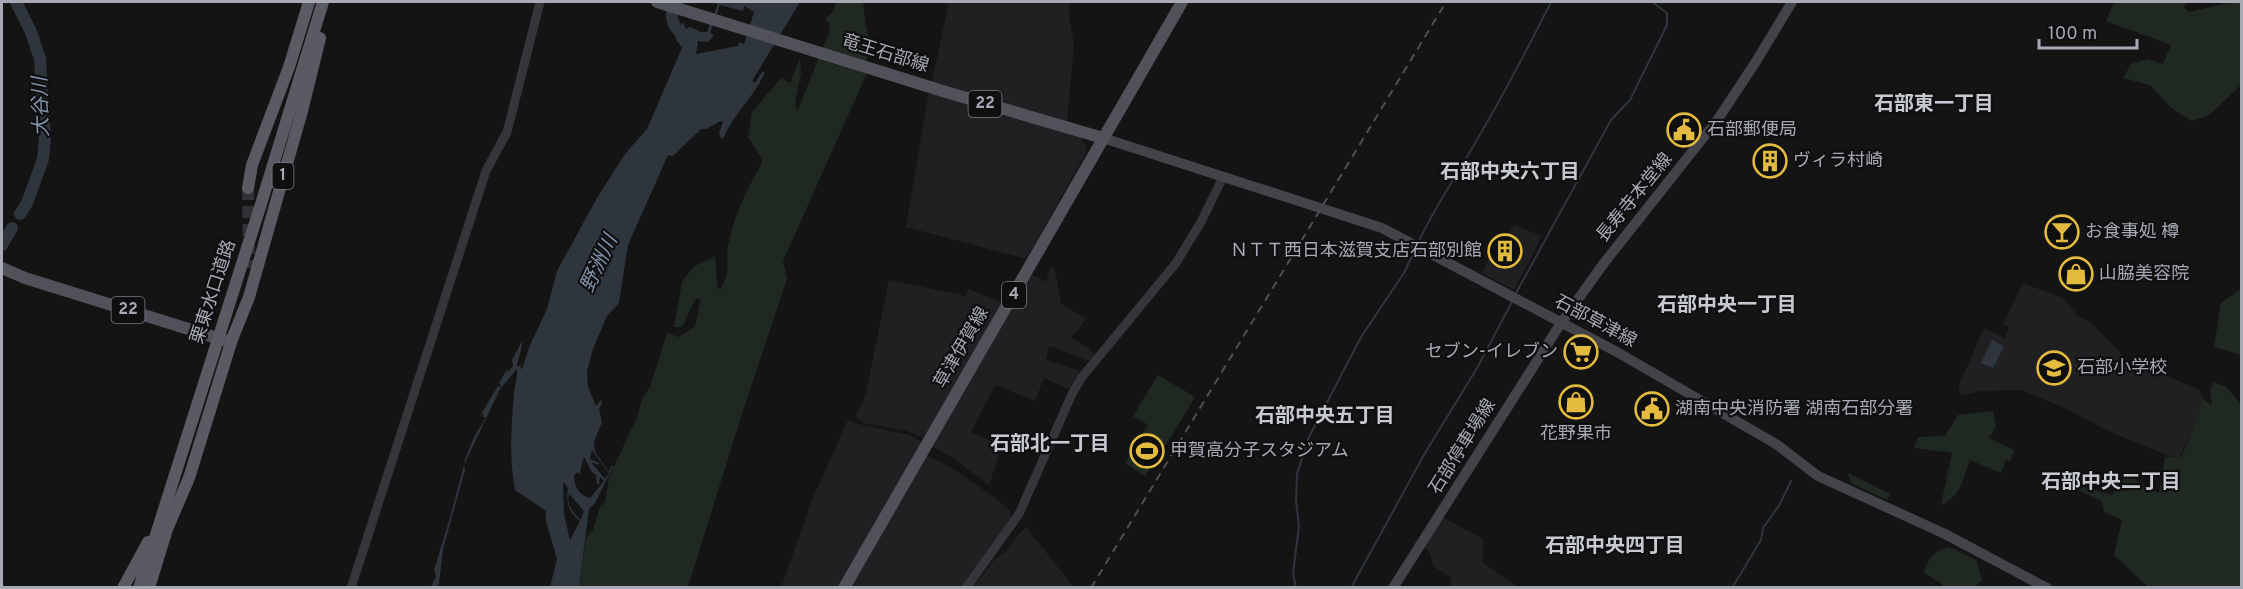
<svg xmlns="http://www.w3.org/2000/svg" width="2243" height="589" viewBox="0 0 2243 589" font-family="Overpass,'Noto Sans JP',sans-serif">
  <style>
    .built { fill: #202022 }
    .green { fill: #202822 }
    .water { fill: #2e353d; fill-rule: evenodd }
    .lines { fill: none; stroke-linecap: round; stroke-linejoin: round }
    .stream { stroke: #2e353d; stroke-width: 2 }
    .river { stroke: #2e353d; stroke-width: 12 }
    .trunk-tunnel { stroke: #313235; stroke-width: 12; stroke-dasharray: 12 6; stroke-linecap: butt }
    .tertiary { stroke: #35353a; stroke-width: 9 }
    .secondary { stroke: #43444a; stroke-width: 10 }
    .primary { stroke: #515259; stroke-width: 12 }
    .trunk { stroke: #5a5a62; stroke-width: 12 }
    .rail { stroke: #4e4f55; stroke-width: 2; stroke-dasharray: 8 6; stroke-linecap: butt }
    .labels { text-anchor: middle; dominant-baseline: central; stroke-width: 4.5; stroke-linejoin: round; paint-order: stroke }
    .shield { fill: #0f0f10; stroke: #797c84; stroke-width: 1.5 }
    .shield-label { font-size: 16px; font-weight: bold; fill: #a7aab5 }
    .street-label { font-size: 18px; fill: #a7aab5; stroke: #0f0f10 }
    .poi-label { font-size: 18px; fill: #a7aab5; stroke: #0f0f10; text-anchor: start }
    .neighbourhood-label { font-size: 20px; font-weight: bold; fill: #c7c9d1; stroke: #0f0f10 }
    .water-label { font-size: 20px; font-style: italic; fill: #8094ad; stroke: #0f0f10 }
  </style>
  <rect width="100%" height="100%" fill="#141415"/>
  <g class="built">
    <polygon points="949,2 1070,2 1069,18 1074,44 1067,122 932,82"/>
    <polygon points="929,90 1081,138 1086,146 1086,153 1026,259 906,227"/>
    <polygon points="1514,225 1542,236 1514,290 1482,273 1503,232 1508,235"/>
    <polygon points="1051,265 1055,270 1061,303 1086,319 1071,338 1087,347 1094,354 1090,361 1049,346 1046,360 1080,371 1069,389 1044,378 1035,401 995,385 971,432 1002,446 989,485 954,459 930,445 1029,273 1046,282"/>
    <polygon points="889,280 966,296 968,289 1002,303 925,439 907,431 864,423 855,417 865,397"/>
    <polygon points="2023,283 2063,298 2078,316 2092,323 2129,362 2159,377 2163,374 2199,390 2202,396 2201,413 2178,460 2104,429 2071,411 2022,390 1982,391 1961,395 1958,387 1984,328 2005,338 2009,327 2003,324"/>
    <polygon points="848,420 862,425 909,435 923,442 838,587 781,588 812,500"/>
    <polygon points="927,455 950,467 991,495 1010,510 1011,518 962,587 851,588"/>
    <polygon points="1442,517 1483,539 1483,563 1518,587 1451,587 1451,578 1433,566 1430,553 1423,546"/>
    <polygon points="1026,526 1073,587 973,587 994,560 1004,553"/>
  </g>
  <g class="green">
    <path d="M836,2H863L866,27L872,48L863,69L867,73L783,261L787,279L741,417L688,587L579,588L586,538L593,530L600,506L605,502L609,477L638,415L642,398L650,387L667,333L679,337L695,326L701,299L696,298L682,327H674L682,282L693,267L715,256L717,286L720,290C733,268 724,261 729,241C735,213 748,187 762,163L761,157L748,137L752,112L781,78L790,83L800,58L801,72L795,102L797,112L830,30L829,22L825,19L834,10Z"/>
    <polygon points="2114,2 2187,2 2184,7 2189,12 2232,2 2241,2 2241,85 2209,115 2192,121 2171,108 2150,85 2123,78 2131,64 2148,59 2163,64 2171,45 2106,21"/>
    <polygon points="2241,289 2241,355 2214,347 2221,303"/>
    <polygon points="1158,375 1195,397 1170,439 1164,435 1169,439 1145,476 1125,463 1148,425 1133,416"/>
    <polygon points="2214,382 2226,387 2241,404 2241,587 2148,587 2114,555 2122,520 2104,512 2102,501 2072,487 2073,484 2112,495 2125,474 2159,493 2165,457 2181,457 2200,413 2202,398 2212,406 2210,390"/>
    <path d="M1993,411L1996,427L1989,438L2014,450L2010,462L2006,460L2001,473L1970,460C1963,479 1961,496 1941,505L1952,453L1914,448L1918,437L1945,436L1958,415Z"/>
    <polygon points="1848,473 1890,494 1887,500 1851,483"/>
    <path d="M1949,547L1976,560L1982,580L1975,587H1944L1939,582L1924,573C1928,558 1934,551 1949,547Z"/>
  </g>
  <g class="water">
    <path d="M711,2H800L752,81L755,83L762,72H765C755,96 734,113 724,137L721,139L719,133L723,122L721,121L706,129H701L673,156L668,155L628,245L619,303L607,316L593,349L587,371L588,387L596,406L601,400L602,402L599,410L602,422L594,442L595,452L609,472L612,465L613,467L595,503L589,509L579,587H550L557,559L546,521V511L515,490C509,458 511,427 514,395C514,385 518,378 517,369L500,389L465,463L464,462L474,437L486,417H483L484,413L480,416L498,386L499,387L501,386L499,383L507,369L508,372L513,366L512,360L522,341C523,348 518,357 517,365L518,367L522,364L520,368L522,369L530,345L547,309L557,271L597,198L625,154L647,129L682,48L684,42H677L675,35L683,22L686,29L690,27L701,32H707L718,4ZM720,5L743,11L744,6L754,12L744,44L739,42L738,46L696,54L698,41L708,42L714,35L710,33ZM592,450L609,473L605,479L591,462L598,465L599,463L590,459ZM584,457L592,472L597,476L596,477L597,484L599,485L600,477L604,481L590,498C579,495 574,487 574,475L578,472L581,475L580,471ZM563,482L568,488C566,502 568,512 580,521L570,540L564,514ZM569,494L584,511L581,520C573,513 566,504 569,494Z"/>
    <polygon points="1992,340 2004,346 1993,368 1981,363"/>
    <polygon points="464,465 465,470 443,549 439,584 437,587 431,587 436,576 434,570 449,521"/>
  </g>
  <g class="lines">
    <g class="stream">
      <path d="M1418,243C1432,212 1451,184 1468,155C1498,105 1525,54 1551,2"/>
      <polyline points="1515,295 1611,120 1630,100 1667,25 1667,13 1652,2"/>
      <polyline points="1296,588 1293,573 1299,526 1296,501 1297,474 1309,437 1361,337 1404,273 1416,248"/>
      <polyline points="1351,588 1425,453 1477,368 1513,300"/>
      <polyline points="1732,588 1761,540 1763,528 1780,504 1791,481"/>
    </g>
    <g class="river">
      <polyline points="16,2 31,32 40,59 45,138 43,159 27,203 20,214"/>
      <path d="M673,2C670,20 672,26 686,38L685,42"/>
      <polyline points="2,245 12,228"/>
    </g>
    <polyline class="trunk-tunnel" points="248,188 249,268"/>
    <g class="tertiary">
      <polyline points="351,588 486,171 507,132 540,2"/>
      <polyline points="966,588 1019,514 1072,394 1082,377 1176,263 1201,222 1223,177"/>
    </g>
    <g class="secondary">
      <polyline points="1103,138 1382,228 1617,352 1776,444 1818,476 1945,534 2047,588"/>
      <polyline points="1393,588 1561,323 1604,263 1718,119 1755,63 1792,2"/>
    </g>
    <g class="primary">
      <polyline points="657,2 946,92 1103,138"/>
      <polyline points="2,268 25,278 227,341"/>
      <polyline points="844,588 1182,2"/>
    </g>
    <g class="trunk">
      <polyline points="248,188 252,165 289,67 309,2"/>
      <polyline points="231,342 249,297 302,111 320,38"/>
      <polyline points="123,588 148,542"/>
      <polyline points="139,588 261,204 323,2"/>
      <polyline points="149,588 167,529 189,478 233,336"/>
    </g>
    <polyline class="rail" points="1091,588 1446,2"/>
  </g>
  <defs>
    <symbol id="civic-ring" viewBox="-11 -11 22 22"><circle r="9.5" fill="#0f0f10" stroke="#e2bb3f" stroke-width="1.5"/><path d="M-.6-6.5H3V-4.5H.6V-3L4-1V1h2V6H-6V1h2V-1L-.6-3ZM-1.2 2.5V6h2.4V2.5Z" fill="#e2bb3f"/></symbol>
    <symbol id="building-ring" viewBox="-11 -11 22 22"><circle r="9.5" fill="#0f0f10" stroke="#e2bb3f" stroke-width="1.5"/><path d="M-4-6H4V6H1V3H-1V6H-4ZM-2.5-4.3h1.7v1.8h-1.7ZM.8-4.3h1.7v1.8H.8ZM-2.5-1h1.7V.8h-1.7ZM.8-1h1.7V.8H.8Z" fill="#e2bb3f"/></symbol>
    <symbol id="bar-ring" viewBox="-11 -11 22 22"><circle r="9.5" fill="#0f0f10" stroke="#e2bb3f" stroke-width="1.5"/><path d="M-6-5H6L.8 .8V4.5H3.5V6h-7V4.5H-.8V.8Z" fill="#e2bb3f"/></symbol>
    <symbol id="shop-ring" viewBox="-11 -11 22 22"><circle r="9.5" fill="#0f0f10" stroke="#e2bb3f" stroke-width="1.5"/><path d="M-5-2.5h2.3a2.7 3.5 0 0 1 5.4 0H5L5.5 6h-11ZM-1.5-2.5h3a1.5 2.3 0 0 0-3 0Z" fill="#e2bb3f"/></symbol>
    <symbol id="supermarket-ring" viewBox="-11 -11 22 22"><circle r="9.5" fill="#0f0f10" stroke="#e2bb3f" stroke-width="1.5"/><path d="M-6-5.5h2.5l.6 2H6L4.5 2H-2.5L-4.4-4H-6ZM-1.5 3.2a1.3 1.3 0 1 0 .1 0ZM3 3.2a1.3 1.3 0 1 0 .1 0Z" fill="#e2bb3f"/></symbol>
    <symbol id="school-ring" viewBox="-11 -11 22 22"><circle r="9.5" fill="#0f0f10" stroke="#e2bb3f" stroke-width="1.5"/><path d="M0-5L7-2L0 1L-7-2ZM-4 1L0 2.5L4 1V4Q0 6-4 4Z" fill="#e2bb3f"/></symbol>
    <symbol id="stadium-ring" viewBox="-11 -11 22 22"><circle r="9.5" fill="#0f0f10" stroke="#e2bb3f" stroke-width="1.5"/><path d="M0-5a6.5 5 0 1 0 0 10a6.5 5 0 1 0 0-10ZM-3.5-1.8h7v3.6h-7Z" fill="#e2bb3f"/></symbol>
  </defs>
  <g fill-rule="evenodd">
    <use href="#civic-ring" x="1665" y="111" width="38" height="38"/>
    <use href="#building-ring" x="1751" y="142" width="38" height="38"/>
    <use href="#bar-ring" x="2043" y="213" width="38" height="38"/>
    <use href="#building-ring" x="1486" y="232" width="38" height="38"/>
    <use href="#shop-ring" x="2057" y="255" width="38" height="38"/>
    <use href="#supermarket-ring" x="1562" y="333" width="38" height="38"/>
    <use href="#school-ring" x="2035" y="349" width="38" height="38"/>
    <use href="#shop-ring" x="1557" y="383" width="38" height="38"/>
    <use href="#civic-ring" x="1633" y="390" width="38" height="38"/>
    <use href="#stadium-ring" x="1128" y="432" width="38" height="38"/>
  </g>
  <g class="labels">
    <g class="shield">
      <rect x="968.5" y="91" width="33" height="26" rx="4.5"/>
      <rect x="272.5" y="163" width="21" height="26" rx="4.5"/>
      <rect x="1002" y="282" width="24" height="26" rx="4.5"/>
      <rect x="111.5" y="297" width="33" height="26" rx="4.5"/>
    </g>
    <g class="shield-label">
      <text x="985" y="104">22</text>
      <text x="283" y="176">1</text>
      <text x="1014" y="295">4</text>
      <text x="128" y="310">22</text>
    </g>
    <g class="street-label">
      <text transform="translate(885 54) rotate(17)">竜王石部線</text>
      <text transform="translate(1635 198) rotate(-51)">長寿寺本堂線</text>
      <text transform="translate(214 292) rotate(-72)">栗東水口道路</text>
      <text transform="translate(1595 322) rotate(28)">石部草津線</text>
      <text transform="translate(962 348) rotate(-60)">草津伊賀線</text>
      <text transform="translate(1463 447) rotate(-58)">石部停車場線</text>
    </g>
    <g class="poi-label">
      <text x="1707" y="130">石部郵便局</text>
      <text x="1793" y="161">ヴィラ村崎</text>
      <text x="2085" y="232">お食事処 樽</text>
      <text x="1482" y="251" text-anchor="end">ＮＴＴ西日本滋賀支店石部別館</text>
      <text x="2099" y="274">山脇美容院</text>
      <text x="1558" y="352" text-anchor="end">セブン-イレブン</text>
      <text x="2077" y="368">石部小学校</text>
      <text x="1675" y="409">湖南中央消防署 湖南石部分署</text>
      <text x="1576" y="434" text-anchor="middle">花野果市</text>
      <text x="1170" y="451">甲賀高分子スタジアム</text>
    </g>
    <g class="neighbourhood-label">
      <text x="1934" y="105">石部東一丁目</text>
      <text x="1510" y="173">石部中央六丁目</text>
      <text x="1727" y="306">石部中央一丁目</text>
      <text x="1325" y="417">石部中央五丁目</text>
      <text x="1050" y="445">石部北一丁目</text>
      <text x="2111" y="483">石部中央二丁目</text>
      <text x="1615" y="547">石部中央四丁目</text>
    </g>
    <g class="water-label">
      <text transform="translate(42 107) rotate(-92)">大谷川</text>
      <text transform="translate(600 264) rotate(-65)">野洲川</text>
    </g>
  </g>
  <rect width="2243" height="589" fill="none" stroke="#a7aab5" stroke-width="6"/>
  <path d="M2039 39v9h98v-9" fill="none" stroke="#a7aab5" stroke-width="3"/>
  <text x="2048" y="39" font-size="18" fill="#a7aab5" stroke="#0f0f10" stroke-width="4.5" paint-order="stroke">100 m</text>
</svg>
